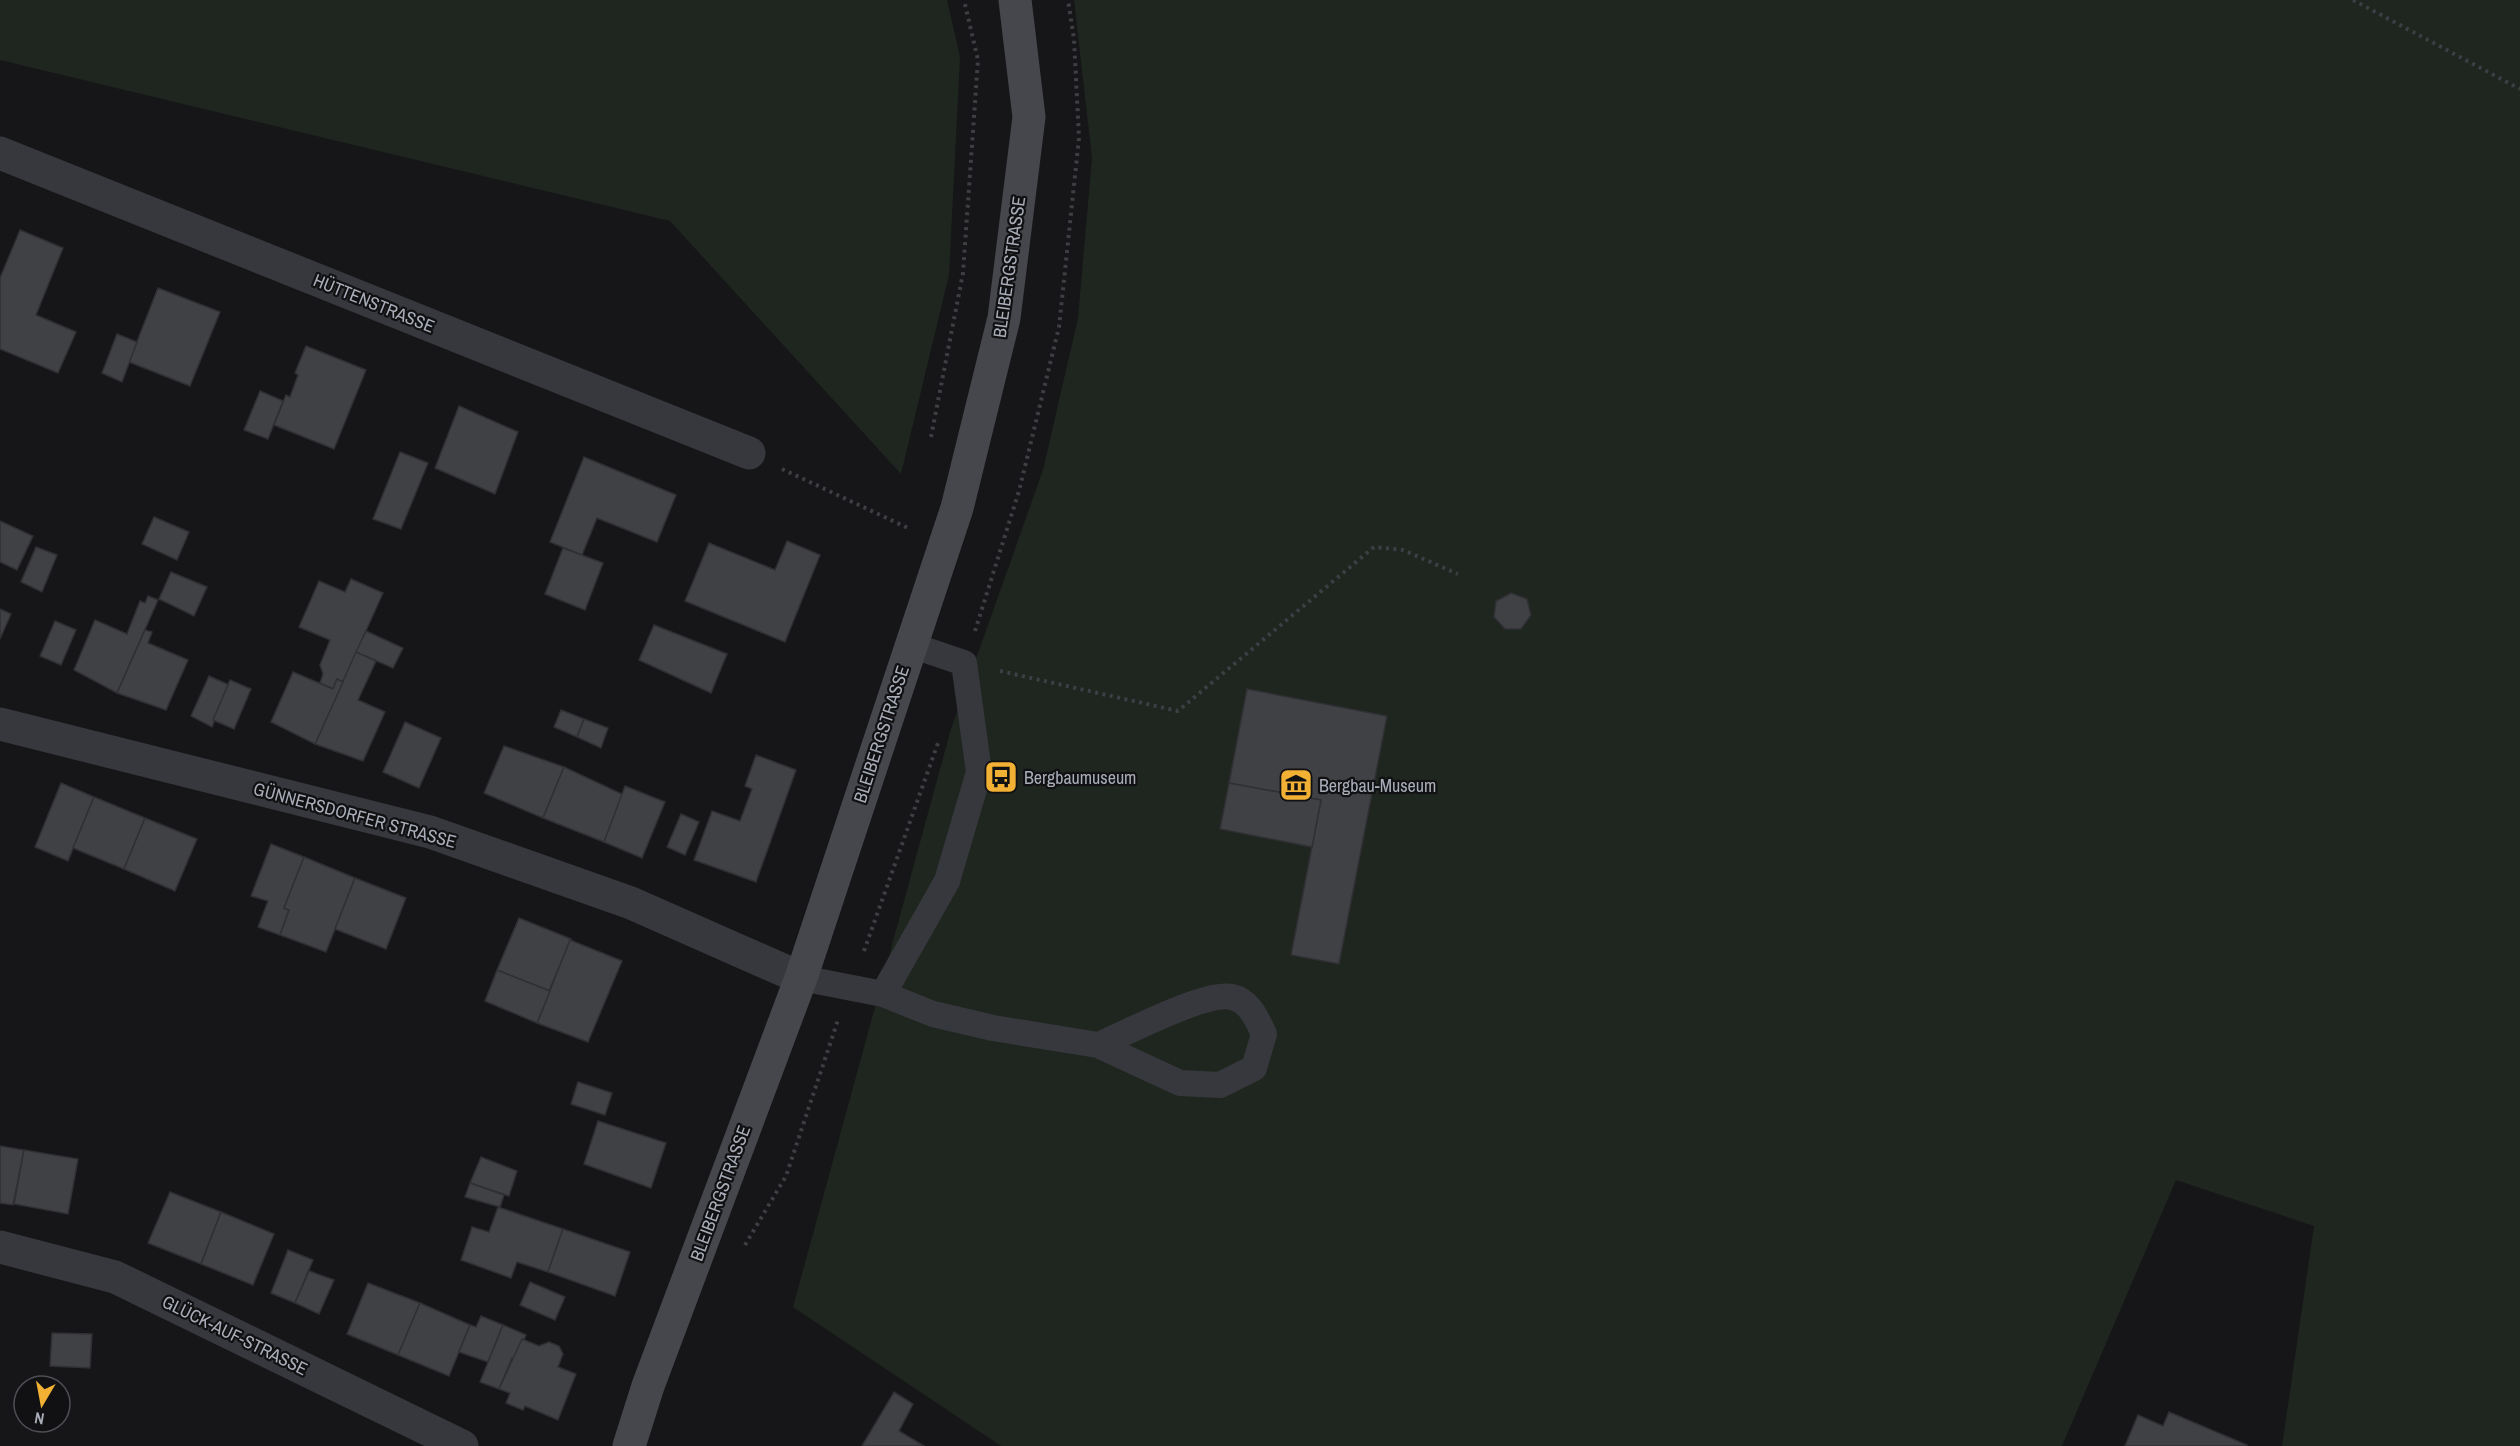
<svg xmlns="http://www.w3.org/2000/svg" width="2520" height="1446" viewBox="0 0 2520 1446" font-family="'Archivo Narrow',sans-serif">
  <style>
    .green { fill: #1e261f }
    .building { fill: #404145; stroke: #303034; stroke-width: 1.5 }
    .lines { fill: none; stroke-linecap: round; stroke-linejoin: round }
    .path { stroke: #3d3f44; stroke-width: 4; stroke-dasharray: 3 4.5; stroke-linecap: butt }
    .lane { stroke: #37383d; stroke-width: 26 }
    .street { stroke: #37383d; stroke-width: 33 }
    .secondary { stroke: #45474d; stroke-width: 33 }
    .labels { text-anchor: middle; dominant-baseline: central; stroke-width: 4.5; stroke-linejoin: round; paint-order: stroke }
    .street-label { font-size: 18px; fill: #a8adb8; stroke: #111113 }
    .poi-label { font-size: 18px; fill: #a8adb8; stroke: #111113; text-anchor: start }
  </style>
  <rect width="100%" height="100%" fill="#161618"/>
  <g class="green">
    <polygon points="0,0 947,0 960,57 949,275 901,474 670,221 0,60"/>
    <polygon points="1074,0 2520,0 2520,1446 2282,1446 2314,1226 2176,1180 2062,1446 1001,1446 793,1307 951,729 1043,470 1078,318 1092,158"/>
  </g>
  <g class="building">
    <polygon points="20,230 63,248 36,315 76,332 58,373 0,349 0,278"/>
    <polygon points="158,288 220,312 190,386 129,362"/>
    <polygon points="117,334 137,342 122,382 102,373"/>
    <polygon points="306,346 366,370 334,449 274,425 286,395 290,397 298,375 295,373"/>
    <polygon points="260,391 283,401 268,439 244,430"/>
    <polygon points="459,406 518,432 495,494 435,468"/>
    <polygon points="400,452 428,463 401,529 373,519"/>
    <polygon points="584,457 676,495 657,542 597,518 582,555 550,542"/>
    <polygon points="154,517 189,532 177,560 142,544"/>
    <polygon points="0,521 33,536 17,570 0,562"/>
    <polygon points="787,541 820,555 785,642 685,601 709,543 775,570"/>
    <polygon points="36,547 57,555 42,592 21,582"/>
    <polygon points="563,548 603,563 585,610 545,594"/>
    <polygon points="171,572 207,587 194,616 159,599"/>
    <polygon points="351,579 383,593 343,682 337,679 333,689 320,683 323,674 320,665 330,640 299,627 319,581 345,592"/>
    <polygon points="1511,593 1527,599 1531,615 1521,629 1505,629 1494,617 1496,601"/>
    <polygon points="148,596 158,600 117,693 74,670 95,620 127,634 140,601 145,603"/>
    <polygon points="0,609 11,614 0,639"/>
    <polygon points="55,621 76,630 61,665 40,656"/>
    <polygon points="654,625 727,654 711,693 639,660"/>
    <polygon points="145,630 152,632 148,643 188,660 166,710 117,693"/>
    <polygon points="366,631 403,648 393,668 356,652"/>
    <polygon points="356,652 376,661 358,700 385,712 363,761 315,744"/>
    <polygon points="293,672 333,689 337,679 343,682 315,744 271,722"/>
    <polygon points="209,676 229,685 212,727 191,716"/>
    <polygon points="230,680 251,689 234,729 213,720"/>
    <polygon points="1247,689 1387,716 1339,964 1291,955 1321,800 1229,783"/>
    <polygon points="561,710 584,719 577,737 554,727"/>
    <polygon points="584,719 608,728 601,748 577,737"/>
    <polygon points="405,722 441,738 419,788 383,772"/>
    <polygon points="504,746 564,767 543,818 484,793"/>
    <polygon points="756,755 796,770 756,882 694,860 712,811 740,821 752,789 745,786"/>
    <polygon points="564,767 624,795 604,842 543,818"/>
    <polygon points="61,783 94,797 68,861 35,847"/>
    <polygon points="1229,783 1321,800 1312,847 1220,829"/>
    <polygon points="625,786 665,802 642,858 604,842"/>
    <polygon points="94,797 145,818 124,869 73,848"/>
    <polygon points="681,814 699,822 685,855 667,847"/>
    <polygon points="145,818 197,839 175,891 124,869"/>
    <polygon points="271,844 304,857 284,908 289,910 280,935 258,927 268,901 251,896"/>
    <polygon points="304,857 355,878 326,952 280,935 289,910 284,908"/>
    <polygon points="355,878 406,898 386,949 335,929"/>
    <polygon points="519,918 571,939 549,991 497,970"/>
    <polygon points="570,940 622,961 588,1042 537,1023"/>
    <polygon points="497,970 550,991 537,1023 485,1001"/>
    <polygon points="578,1082 612,1093 605,1115 571,1104"/>
    <polygon points="598,1121 666,1143 651,1188 584,1164"/>
    <polygon points="0,1146 24,1150 13,1205 0,1203"/>
    <polygon points="24,1150 78,1159 68,1214 14,1204"/>
    <polygon points="481,1157 517,1171 509,1196 470,1183"/>
    <polygon points="470,1183 504,1195 500,1207 465,1197"/>
    <polygon points="170,1192 221,1212 201,1264 148,1243"/>
    <polygon points="498,1207 563,1229 548,1272 517,1262 511,1278 461,1260 472,1227 489,1232"/>
    <polygon points="221,1212 274,1234 253,1285 201,1264"/>
    <polygon points="563,1229 630,1252 615,1296 548,1272"/>
    <polygon points="288,1250 313,1260 295,1303 271,1293"/>
    <polygon points="309,1271 334,1280 319,1314 295,1303"/>
    <polygon points="530,1282 565,1297 555,1320 520,1305"/>
    <polygon points="368,1283 420,1303 398,1355 347,1334"/>
    <polygon points="420,1303 470,1325 449,1376 398,1355"/>
    <polygon points="481,1316 503,1325 488,1362 459,1352 470,1325 476,1327"/>
    <polygon points="503,1325 526,1335 515,1360 512,1358 499,1389 480,1382"/>
    <polygon points="52,1333 92,1334 90,1368 50,1366"/>
    <polygon points="522,1339 539,1346 549,1342 559,1346 563,1354 558,1367 576,1374 558,1420 525,1406 523,1410 506,1403 510,1393 499,1389"/>
    <polygon points="894,1392 913,1404 899,1431 924,1446 862,1446"/>
    <polygon points="2169,1412 2247,1445 2247,1446 2125,1446 2138,1415 2163,1426"/>
  </g>
  <g class="lines">
    <g class="path">
      <polyline points="2353,0 2520,89"/>
      <polyline points="931,437 963,273 978,60 964,0"/>
      <polyline points="782,469 908,528"/>
      <polyline points="975,631 1019,491 1059,327 1079,138 1074,39 1068,0"/>
      <polyline points="1000,671 1178,711 1374,547 1403,550 1458,574"/>
      <polyline points="864,951 938,743"/>
      <polyline points="745,1245 786,1176 838,1020"/>
    </g>
    <g class="lane">
      <path d="M801,978L883,994L933,1014L993,1028L1098,1045L1180,1083L1220,1085L1254,1068L1264,1034C1257,1020 1250,1001 1232,997C1205,991 1127,1033 1098,1045"/>
      <polyline points="883,994 947,881 979,772 964,663 911,645"/>
    </g>
    <g class="street">
      <polyline points="0,153 749,453"/>
      <polyline points="0,724 430,832 631,903 801,978"/>
      <polyline points="0,1247 115,1277 462,1446"/>
    </g>
    <polyline class="secondary" points="629,1446 648,1386 801,978 957,508 1004,318 1029,117 1015,0"/>
  </g>
  <defs>
    <symbol id="bus-square" viewBox="-11 -11 22 22"><rect x="-9" y="-9" width="18" height="18" rx="4" fill="#f2b134" stroke="#111113"/><path d="M-5-6H5V4H4V6H2V4H-2V6H-4V4H-5ZM-3.5-4V0h7V-4ZM-3.5 1.2v1.5H-2V1.2ZM2 1.2v1.5H3.5V1.2Z" fill="#111"/></symbol>
    <symbol id="museum-square" viewBox="-11 -11 22 22"><rect x="-9" y="-9" width="18" height="18" rx="4" fill="#f2b134" stroke="#111113"/><path d="M0-6L6-3V-2H-6V-3ZM-5-1h2V3h-2ZM-1-1h2V3h-2ZM3-1h2V3H3ZM-6 4H6V6H-6Z" fill="#111"/></symbol>
  </defs>
  <g fill-rule="evenodd">
    <use href="#bus-square" x="982" y="758" width="38" height="38"/>
    <use href="#museum-square" x="1277" y="766" width="38" height="38"/>
  </g>
  <g class="labels">
    <g class="street-label">
      <text transform="translate(1009 267) rotate(-82)">BLEIBERGSTRASSE</text>
      <text transform="translate(374 303) rotate(22)">HÜTTENSTRASSE</text>
      <text transform="translate(881 734) rotate(-72)">BLEIBERGSTRASSE</text>
      <text transform="translate(355 815) rotate(15)">GÜNNERSDORFER STRASSE</text>
      <text transform="translate(720 1193) rotate(-70)">BLEIBERGSTRASSE</text>
      <text transform="translate(235 1335) rotate(26)">GLÜCK-AUF-STRASSE</text>
    </g>
    <g class="poi-label">
      <text x="1024" y="777">Bergbaumuseum</text>
      <text x="1319" y="785">Bergbau-Museum</text>
    </g>
  </g>
  <g transform="translate(42 1404) rotate(190)"><circle r="28" fill="#111113" stroke="#4d4f55" stroke-width="1.5"/>
  <path d="M0-4.5L10 22L0 15L-10 22Z" fill="#f2b134"/>
  <text y="-9" font-size="16" font-weight="bold" text-anchor="middle" fill="#a8adb8">N</text>
  </g>
</svg>
